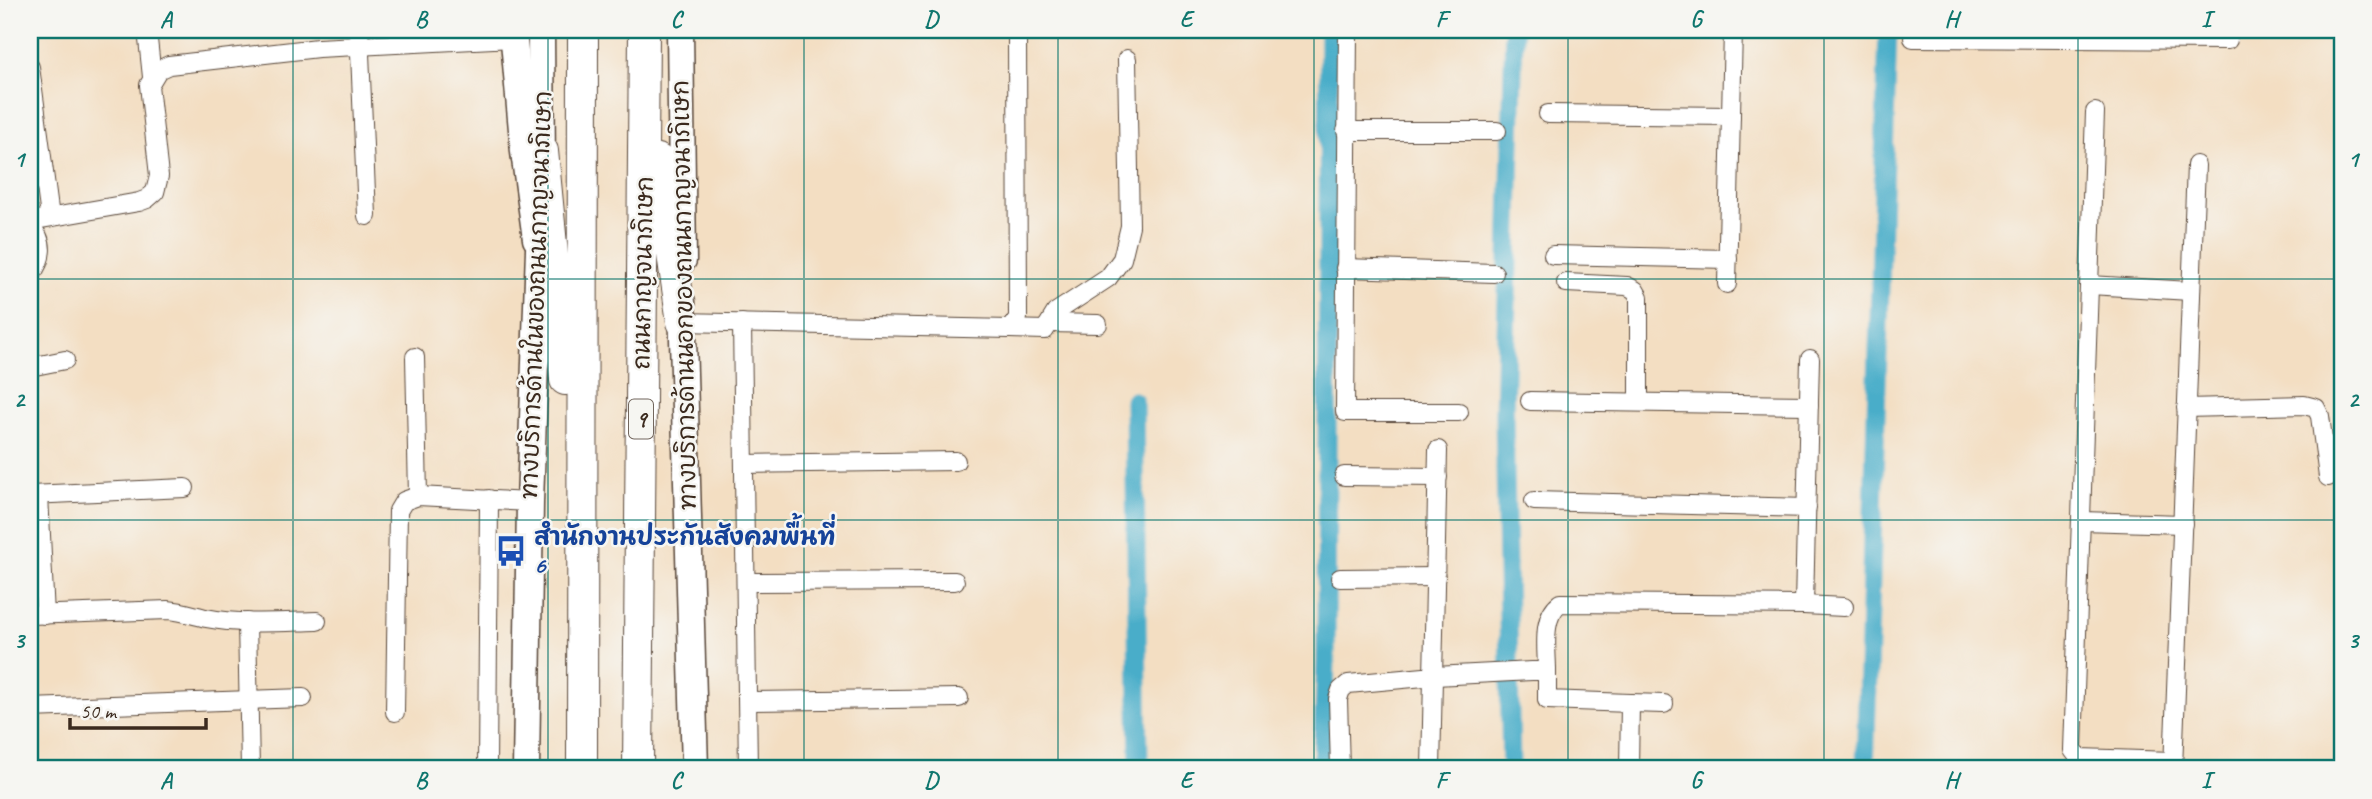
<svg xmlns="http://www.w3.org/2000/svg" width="2372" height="799" viewBox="0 0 2372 799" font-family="Caveat,'Playpen Sans Thai',sans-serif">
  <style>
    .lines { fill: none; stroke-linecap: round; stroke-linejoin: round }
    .canal { stroke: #49adc9; stroke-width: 19 }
    .minor-casing { stroke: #574537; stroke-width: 20 }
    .secondary-casing { stroke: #574537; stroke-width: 29 }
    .trunk-casing { stroke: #574537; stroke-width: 32 }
    .minor { stroke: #fff; stroke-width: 18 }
    .secondary { stroke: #fff; stroke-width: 26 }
    .trunk { stroke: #fff; stroke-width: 30 }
    .grid { fill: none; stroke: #0f766e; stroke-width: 2; stroke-opacity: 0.55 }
    .labels { text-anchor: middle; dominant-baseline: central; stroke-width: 5; stroke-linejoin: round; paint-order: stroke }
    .shield { fill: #f6f6f2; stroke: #73675e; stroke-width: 2 }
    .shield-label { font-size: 23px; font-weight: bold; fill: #3b2a1e }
    .street-label { font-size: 24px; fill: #3b2a1e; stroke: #f6f6f2 }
    .transit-label { font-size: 24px; font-weight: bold; fill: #164399; stroke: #f6f6f2; text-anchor: start }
    .neatline { fill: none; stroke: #0f766e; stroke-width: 2.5 }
    .grid-label { font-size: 23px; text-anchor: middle; font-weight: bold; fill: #0f766e }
  </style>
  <rect width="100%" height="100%" fill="#f6f6f2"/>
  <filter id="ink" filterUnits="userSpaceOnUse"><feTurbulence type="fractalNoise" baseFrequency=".0143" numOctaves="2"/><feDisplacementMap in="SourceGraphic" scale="14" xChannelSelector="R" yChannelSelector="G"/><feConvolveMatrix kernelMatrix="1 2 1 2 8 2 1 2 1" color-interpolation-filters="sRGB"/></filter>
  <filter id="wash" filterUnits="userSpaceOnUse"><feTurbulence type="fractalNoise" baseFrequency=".00686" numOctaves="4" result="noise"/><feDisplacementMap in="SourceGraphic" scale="28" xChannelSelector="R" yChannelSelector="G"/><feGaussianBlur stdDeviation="1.57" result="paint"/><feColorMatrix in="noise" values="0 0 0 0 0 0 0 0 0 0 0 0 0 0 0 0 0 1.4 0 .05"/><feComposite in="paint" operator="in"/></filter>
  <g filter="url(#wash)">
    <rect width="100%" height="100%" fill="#f3dec2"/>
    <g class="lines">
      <g class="canal">
        <polyline points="1134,401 1139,769"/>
        <polyline points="1322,769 1326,660 1329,30"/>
        <polyline points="1511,769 1504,414 1514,30"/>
        <polyline points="1865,769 1888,30"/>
      </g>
    </g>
  </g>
  <g filter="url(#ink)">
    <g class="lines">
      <defs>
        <g id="minor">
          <polyline points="147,30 152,77"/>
          <polyline points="359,30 367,216"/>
          <polyline points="1348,30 1345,412 1459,412"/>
          <polyline points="1913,38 2228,40"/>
          <polyline points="30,67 50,217"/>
          <polyline points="2095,112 2073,750 2079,758 2173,761"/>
          <polyline points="1548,114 1731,116"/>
          <polyline points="1346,131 1497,131"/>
          <polyline points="30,221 139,202 147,199 155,192 159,176 149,85 158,70 169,65 318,48 513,38"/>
          <path d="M30,226C46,241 43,260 30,276"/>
          <polyline points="1553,255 1728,259"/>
          <polyline points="1345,268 1494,273"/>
          <polyline points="1566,283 1627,286 1635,290 1639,297 1639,402"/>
          <polyline points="1727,284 1733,30"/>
          <polyline points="2090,285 2190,291"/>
          <polyline points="682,322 1010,329 1018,318 1017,30"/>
          <polyline points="742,323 748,769"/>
          <polyline points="1050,323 1098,324"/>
          <polyline points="1010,329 1045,330 1056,312 1108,278 1122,259 1130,226 1127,59"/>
          <polyline points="415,357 418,496"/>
          <polyline points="30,367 65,360"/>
          <polyline points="1530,401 1809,405"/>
          <polyline points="2186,408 2304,405 2316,408 2320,416 2328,477"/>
          <polyline points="744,464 956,461"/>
          <polyline points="1344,476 1438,477"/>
          <polyline points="30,495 185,488"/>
          <polyline points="39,495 45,615"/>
          <polyline points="1534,501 1807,508"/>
          <polyline points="2081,521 2183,524"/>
          <polyline points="1340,578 1436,577"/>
          <polyline points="746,582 955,581"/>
          <polyline points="1804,605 1844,607"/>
          <path d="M30,615L168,610C181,611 193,615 206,618C242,625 280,622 317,621"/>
          <polyline points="247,622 250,769"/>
          <path d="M1547,671C1547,649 1541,617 1560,603L1804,605L1810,359"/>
          <polyline points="749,701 959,698"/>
          <polyline points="1630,703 1664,704"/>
          <polyline points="30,708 303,698"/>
          <polyline points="395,712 398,511 404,501 418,496 530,502"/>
          <polyline points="487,769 489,499"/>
          <polyline points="1340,769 1338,699 1341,690 1348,684 1435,676 1532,671 1547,671 1547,700 1630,703 1629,769"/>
          <polyline points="1431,769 1438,450"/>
          <polyline points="2173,769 2196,165"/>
        </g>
        <g id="secondary">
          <polyline points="513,30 524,152 536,239"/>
          <polyline points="541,30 542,173"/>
          <polyline points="680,30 683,260"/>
          <polyline points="682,302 695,769"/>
          <polyline points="526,769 530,502 540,222"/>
        </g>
        <g id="trunk">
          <polyline points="543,151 565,380"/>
          <polyline points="658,159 682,322"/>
          <polyline points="582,769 583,30"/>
          <polyline points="638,769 644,30"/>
        </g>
      </defs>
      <use href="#minor" class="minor-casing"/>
      <use href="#secondary" class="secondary-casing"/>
      <use href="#trunk" class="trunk-casing"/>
      <use href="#minor" class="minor"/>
      <use href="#secondary" class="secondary"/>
      <use href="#trunk" class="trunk"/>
    </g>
  </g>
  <path class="grid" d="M293,30V769M548,30V769M804,30V769M1058,30V769M1314,30V769M1568,30V769M1824,30V769M2078,30V769M30,279H2342M30,520H2342"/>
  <defs>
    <symbol id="bus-bare" viewBox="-9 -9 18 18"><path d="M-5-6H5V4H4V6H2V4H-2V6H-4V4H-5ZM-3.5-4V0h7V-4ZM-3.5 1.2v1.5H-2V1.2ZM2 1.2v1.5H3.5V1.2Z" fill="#1a4fb4" stroke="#f6f6f2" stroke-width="2.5" paint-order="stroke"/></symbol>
  </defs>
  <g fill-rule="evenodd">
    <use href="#bus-bare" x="489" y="529" width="44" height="44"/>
  </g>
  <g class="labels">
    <rect class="shield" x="629" y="399.5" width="24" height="39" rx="5"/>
    <g class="shield-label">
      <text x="641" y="419">9</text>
    </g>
    <g class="street-label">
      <text transform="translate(643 273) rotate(-89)">ถนนกาญจนาภิเษก</text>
      <text transform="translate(536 295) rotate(-88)">ทางบริการด้านในของถนนกาญจนาภิเษก</text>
      <text transform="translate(684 295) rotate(-91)">ทางบริการด้านนอกของถนนกาญจนาภิเษก</text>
    </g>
    <g class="transit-label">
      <text x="534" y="537">สำนักงานประกันสังคมพื้นที่<tspan x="534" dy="28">6</tspan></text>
    </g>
  </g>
  <rect width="2372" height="799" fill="none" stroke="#f6f6f2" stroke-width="77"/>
  <path d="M70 718v10h136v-10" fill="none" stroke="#3b2a1e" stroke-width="3.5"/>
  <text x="80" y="718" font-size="21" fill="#3b2a1e" stroke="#f6f6f2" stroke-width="5" paint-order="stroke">50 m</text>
  <rect x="38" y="38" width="2296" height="722" class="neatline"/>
  <g class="grid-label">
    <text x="166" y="27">A</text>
    <text x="421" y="27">B</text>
    <text x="676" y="27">C</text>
    <text x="931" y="27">D</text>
    <text x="1186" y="27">E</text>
    <text x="1441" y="27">F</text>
    <text x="1696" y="27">G</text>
    <text x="1951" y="27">H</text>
    <text x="2206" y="27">I</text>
    <text x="19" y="167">1</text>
    <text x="2353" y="167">1</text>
    <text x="19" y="407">2</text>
    <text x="2353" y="407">2</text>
    <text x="19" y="648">3</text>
    <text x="2353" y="648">3</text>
    <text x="166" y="788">A</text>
    <text x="421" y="788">B</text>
    <text x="676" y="788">C</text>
    <text x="931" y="788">D</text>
    <text x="1186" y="788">E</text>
    <text x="1441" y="788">F</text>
    <text x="1696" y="788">G</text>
    <text x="1951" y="788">H</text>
    <text x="2206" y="788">I</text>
  </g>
</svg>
